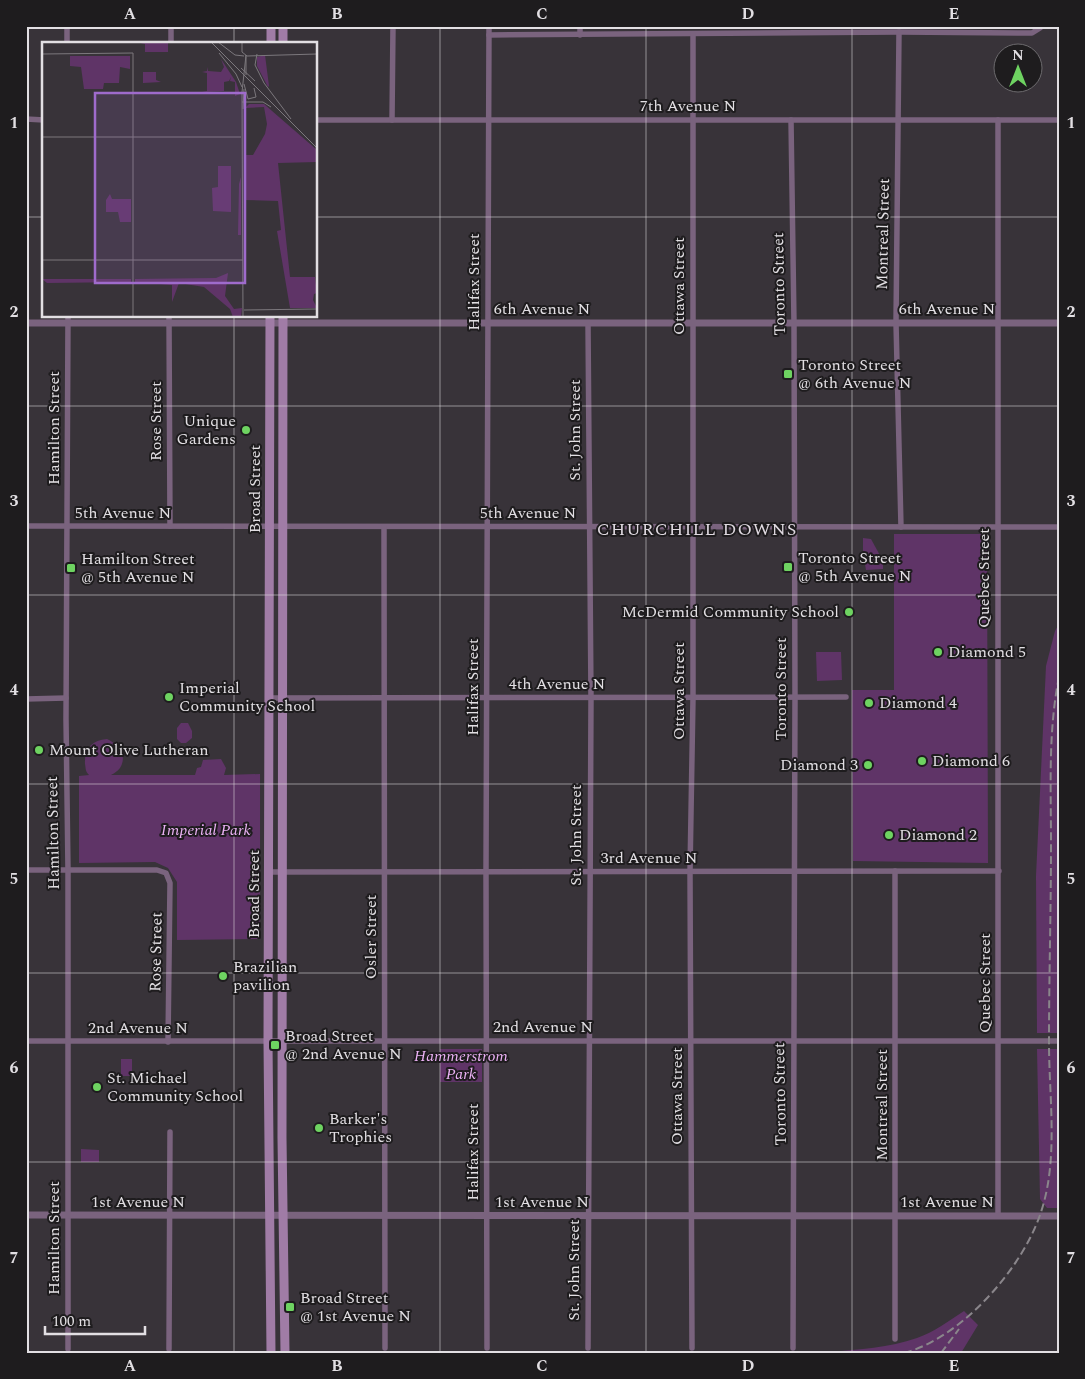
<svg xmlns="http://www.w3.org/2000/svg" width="1085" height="1379" viewBox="0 0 1085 1379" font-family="Spectral,serif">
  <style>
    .green { fill: #5f3467 }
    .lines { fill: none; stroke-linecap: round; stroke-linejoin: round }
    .minor { stroke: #7a637e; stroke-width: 5.5 }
    .tertiary { stroke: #7a637e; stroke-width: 7 }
    .secondary { stroke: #a07ca6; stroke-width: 9 }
    .rail { stroke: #8a868b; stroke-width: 2; stroke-dasharray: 8 4; stroke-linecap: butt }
    .grid { fill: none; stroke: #e2dfe3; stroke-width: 1; stroke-opacity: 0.55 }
    .poi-dot { fill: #6ed361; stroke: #1e1c1e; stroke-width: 2 }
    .labels { text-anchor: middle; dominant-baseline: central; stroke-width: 4; stroke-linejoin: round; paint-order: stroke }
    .street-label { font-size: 16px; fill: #e2dfe3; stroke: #1e1c1e }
    .poi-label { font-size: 16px; fill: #e2dfe3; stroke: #1e1c1e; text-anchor: start }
    .park-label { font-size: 16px; font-style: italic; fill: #ecb2f6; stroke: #1e1c1e }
    .neighbourhood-label { font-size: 18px; letter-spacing: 1px; fill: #dfd9e0; stroke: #1e1c1e }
    .inset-road { fill: none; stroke: #7c787d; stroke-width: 1 }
    .view { fill: #9f6bcc; fill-opacity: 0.15; stroke: #9f6bcc; stroke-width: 2.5 }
    .inset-edge { fill: none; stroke: #e2dfe3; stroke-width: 2.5 }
    .neatline { fill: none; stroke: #e2dfe3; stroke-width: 2 }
    .grid-label { font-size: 16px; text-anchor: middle; font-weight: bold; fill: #e2dfe3 }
  </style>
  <rect width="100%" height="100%" fill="#383339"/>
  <g class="green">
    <polygon points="894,534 987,534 988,863 853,861 852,690 894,690"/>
    <polygon points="863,538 871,539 883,561 883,569 866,570 863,553"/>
    <polygon points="1059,624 1059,1033 1037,1033 1036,876 1046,666 1055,631"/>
    <polygon points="816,652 841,652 842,680 817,681"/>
    <polygon points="181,723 188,723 192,731 192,738 186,743 181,743 177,739 177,728"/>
    <path d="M107,739C118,744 128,755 120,768C118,771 113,774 111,775H195L197,768L201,767L203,760L221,759L226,768L224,775L260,774V939L177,940V882L168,868L155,862L79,863V776L89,775C85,771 86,769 85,764C84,749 92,740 107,739Z"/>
    <rect x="440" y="1049" width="42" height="33"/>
    <polygon points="1037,1049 1059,1049 1059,1208 1047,1208 1040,1199"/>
    <rect x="121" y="1059" width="11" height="17"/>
    <polygon points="81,1149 99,1150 99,1162 81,1162"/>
    <path d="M964,1311L978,1325L961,1353H291L830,1352C859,1349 889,1348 917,1338C934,1332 949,1321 964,1311Z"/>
  </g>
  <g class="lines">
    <g class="minor">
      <polyline points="67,26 67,44"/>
      <polyline points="580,26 580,35"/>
      <polyline points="899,32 896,323 901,527"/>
      <polyline points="489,35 899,32 1032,33 1040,28"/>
      <polyline points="171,44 171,26"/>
      <polyline points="26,119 44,120"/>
      <polyline points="316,120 1059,120"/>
      <polyline points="392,120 393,26"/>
      <polyline points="791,120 794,323 795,697 793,1348"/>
      <polyline points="998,120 998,1215"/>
      <polyline points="169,316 170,526"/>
      <polyline points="588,323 591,698 588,1348"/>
      <polyline points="26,526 1059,527"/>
      <polyline points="384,527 385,1348"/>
      <polyline points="269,698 846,697"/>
      <polyline points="26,699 66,698"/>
      <polyline points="26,870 157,870 166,873 170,883 168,1042"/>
      <polyline points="268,872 999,871"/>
      <polyline points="26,1041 1059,1041"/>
      <polyline points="895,1339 895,871"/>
      <polyline points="487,1348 486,871 489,26"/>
      <polyline points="692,1348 690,871 693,698 693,34"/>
      <polyline points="68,1349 68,870 66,719 68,316"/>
      <polyline points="169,1349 170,1132"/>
    </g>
    <g class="tertiary">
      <polyline points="26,323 1059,323"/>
      <polyline points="26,1215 1059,1216"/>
    </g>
    <g class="secondary">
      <polyline points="271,44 271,26"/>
      <polyline points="283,44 283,26"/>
      <polyline points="270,316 268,1042 271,1353"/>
      <polyline points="283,316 282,1138 285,1353"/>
    </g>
    <g class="rail">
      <path d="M904,1353C961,1338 1021,1270 1040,1215C1059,1161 1049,1099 1049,1043C1049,976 1051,909 1051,843C1051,788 1048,731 1059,677"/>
      <polyline points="941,1353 959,1329"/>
    </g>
  </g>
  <path class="grid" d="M234,26V44M440,26V1353M646,26V1353M852,26V1353M26,217H44M316,217H1059M234,316V1353M26,406H1059M26,595H1059M26,784H1059M26,973H1059M26,1162H1059"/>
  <g class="poi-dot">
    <rect x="783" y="369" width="10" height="10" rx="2.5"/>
    <circle cx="246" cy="430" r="5"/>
    <rect x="783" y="562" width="10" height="10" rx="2.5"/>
    <rect x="66" y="563" width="10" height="10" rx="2.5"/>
    <circle cx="849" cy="612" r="5"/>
    <circle cx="938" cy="652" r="5"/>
    <circle cx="169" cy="697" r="5"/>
    <circle cx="869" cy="703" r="5"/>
    <circle cx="39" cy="750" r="5"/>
    <circle cx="922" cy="761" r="5"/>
    <circle cx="868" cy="765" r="5"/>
    <circle cx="889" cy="835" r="5"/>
    <circle cx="223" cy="976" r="5"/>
    <rect x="270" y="1040" width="10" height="10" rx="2.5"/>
    <circle cx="97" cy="1087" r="5"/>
    <circle cx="319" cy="1128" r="5"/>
    <rect x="285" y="1302" width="10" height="10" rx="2.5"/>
  </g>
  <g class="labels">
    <g class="street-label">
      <text x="688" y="106">7th Avenue N</text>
      <text transform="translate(883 234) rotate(-89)">Montreal Street</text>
      <text transform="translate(474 282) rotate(-90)">Halifax Street</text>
      <text transform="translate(779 284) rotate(-91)">Toronto Street</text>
      <text transform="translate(679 286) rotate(-90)">Ottawa Street</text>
      <text x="542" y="309">6th Avenue N</text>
      <text x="947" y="309">6th Avenue N</text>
      <text transform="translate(156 421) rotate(-90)">Rose Street</text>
      <text transform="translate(54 428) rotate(-90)">Hamilton Street</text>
      <text transform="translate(575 430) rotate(-90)">St. John Street</text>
      <text transform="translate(255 489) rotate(-90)">Broad Street</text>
      <text x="123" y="513">5th Avenue N</text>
      <text x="528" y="513">5th Avenue N</text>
      <text transform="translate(984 578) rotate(-90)">Quebec Street</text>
      <text x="557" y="684">4th Avenue N</text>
      <text transform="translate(473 687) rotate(-90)">Halifax Street</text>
      <text transform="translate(781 689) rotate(-90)">Toronto Street</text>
      <text transform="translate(679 691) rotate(-90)">Ottawa Street</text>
      <text transform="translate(53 833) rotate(-91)">Hamilton Street</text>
      <text transform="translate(576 835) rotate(-90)">St. John Street</text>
      <text x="649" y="858">3rd Avenue N</text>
      <text transform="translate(254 894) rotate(-90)">Broad Street</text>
      <text transform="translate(371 937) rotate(-90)">Osler Street</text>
      <text transform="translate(156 952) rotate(-89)">Rose Street</text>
      <text transform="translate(985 983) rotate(-90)">Quebec Street</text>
      <text x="543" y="1027">2nd Avenue N</text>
      <text x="138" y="1028">2nd Avenue N</text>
      <text transform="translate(780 1094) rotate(-91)">Toronto Street</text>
      <text transform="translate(677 1096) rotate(-90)">Ottawa Street</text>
      <text transform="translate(882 1105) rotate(-90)">Montreal Street</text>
      <text transform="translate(473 1152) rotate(-90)">Halifax Street</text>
      <text x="138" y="1202">1st Avenue N</text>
      <text x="542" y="1202">1st Avenue N</text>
      <text x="947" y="1202">1st Avenue N</text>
      <text transform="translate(54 1238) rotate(-90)">Hamilton Street</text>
      <text transform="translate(574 1270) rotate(-90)">St. John Street</text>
    </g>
    <g class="poi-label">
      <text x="798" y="365">Toronto Street<tspan x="798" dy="18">@ 6th Avenue N</tspan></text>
      <text x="236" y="421" text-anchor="end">Unique<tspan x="236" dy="18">Gardens</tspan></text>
      <text x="798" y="558">Toronto Street<tspan x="798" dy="18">@ 5th Avenue N</tspan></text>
      <text x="81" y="559">Hamilton Street<tspan x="81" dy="18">@ 5th Avenue N</tspan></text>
      <text x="839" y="612" text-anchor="end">McDermid Community School</text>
      <text x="948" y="652">Diamond 5</text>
      <text x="179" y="688">Imperial<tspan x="179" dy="18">Community School</tspan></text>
      <text x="879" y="703">Diamond 4</text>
      <text x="49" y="750">Mount Olive Lutheran</text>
      <text x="932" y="761">Diamond 6</text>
      <text x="858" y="765" text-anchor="end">Diamond 3</text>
      <text x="899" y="835">Diamond 2</text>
      <text x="233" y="967">Brazilian<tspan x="233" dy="18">pavilion</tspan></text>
      <text x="285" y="1036">Broad Street<tspan x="285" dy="18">@ 2nd Avenue N</tspan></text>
      <text x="107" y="1078">St. Michael<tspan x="107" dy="18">Community School</tspan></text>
      <text x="329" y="1119">Barker's<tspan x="329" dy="18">Trophies</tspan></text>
      <text x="300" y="1298">Broad Street<tspan x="300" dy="18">@ 1st Avenue N</tspan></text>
    </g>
    <g class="park-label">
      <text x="206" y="830">Imperial Park</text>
      <text x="461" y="1056">Hammerstrom<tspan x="461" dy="18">Park</tspan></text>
    </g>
    <g class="neighbourhood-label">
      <text x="697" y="529">CHURCHILL DOWNS</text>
    </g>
  </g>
  <g transform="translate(42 42)">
    <rect width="275" height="275" fill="#383339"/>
    <path d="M94,0H126V10H103V2ZM223,13L227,44L226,45L215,24V15ZM28,14H88V27L78,25L77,41H62L61,47H42L39,25L28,24ZM179,17L194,40L198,52L193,54V40L188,39L189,35L187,39L182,40V49L160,50L165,49V31L160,30L165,29L166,25V29L179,30L182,25ZM101,30H114V38L119,40L101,41ZM207,62H222L275,108V120L236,121L248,235H273L275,251L272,252L271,258L275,266H248L235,189L239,188L236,159L202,158V113H211L223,92L225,82L222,65L203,66ZM176,124H189V170L171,169L170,146L176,145ZM199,135V193H196L197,142ZM68,152L70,157H89V180H78L76,170H64V158ZM186,231L183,254L192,267L200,266L199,275H191L188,267L162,245L137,241L130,260V243L93,240V237L174,236ZM0,237H89V240L5,241Z" fill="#5f3467"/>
    <path class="inset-road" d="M169,0L275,106M176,0L193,13L202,14M200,0V10L205,14L275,12M91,11V275M177,11L194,32L200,45M0,12L91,11M215,12L213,23L222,41L249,77M199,26L213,39M202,42L206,57L214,55L212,46M200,60H221L229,65M201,67L202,47M0,95H199M0,218H201M202,268L275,267M201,275L200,50L204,13V33"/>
    <path class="view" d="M53,51H203V241H53Z"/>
    <rect width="275" height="275" class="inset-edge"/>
  </g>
  <rect width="1085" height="1379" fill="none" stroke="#1e1c1e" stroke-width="55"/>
  <g transform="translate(1018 68)"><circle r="24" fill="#1e1c1e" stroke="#6c6a6d"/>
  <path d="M0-4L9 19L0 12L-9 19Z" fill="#6ed361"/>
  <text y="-8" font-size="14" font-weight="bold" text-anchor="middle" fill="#e2dfe3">N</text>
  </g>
  <path d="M45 1326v8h100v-8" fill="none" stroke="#e2dfe3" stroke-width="2.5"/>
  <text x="52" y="1326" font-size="15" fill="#e2dfe3" stroke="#1e1c1e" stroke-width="4" paint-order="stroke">100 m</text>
  <rect x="28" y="28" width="1030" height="1324" class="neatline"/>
  <g class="grid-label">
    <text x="130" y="19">A</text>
    <text x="337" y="19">B</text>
    <text x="542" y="19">C</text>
    <text x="748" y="19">D</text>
    <text x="954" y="19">E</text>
    <text x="14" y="128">1</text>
    <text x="1071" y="128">1</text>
    <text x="14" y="317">2</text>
    <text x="1071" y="317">2</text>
    <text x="14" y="506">3</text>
    <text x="1071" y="506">3</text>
    <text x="14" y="695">4</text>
    <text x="1071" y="695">4</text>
    <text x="14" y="884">5</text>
    <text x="1071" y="884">5</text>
    <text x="14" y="1073">6</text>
    <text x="1071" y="1073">6</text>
    <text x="14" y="1263">7</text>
    <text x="1071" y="1263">7</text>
    <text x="130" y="1371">A</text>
    <text x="337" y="1371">B</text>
    <text x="542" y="1371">C</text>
    <text x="748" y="1371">D</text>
    <text x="954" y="1371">E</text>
  </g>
</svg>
